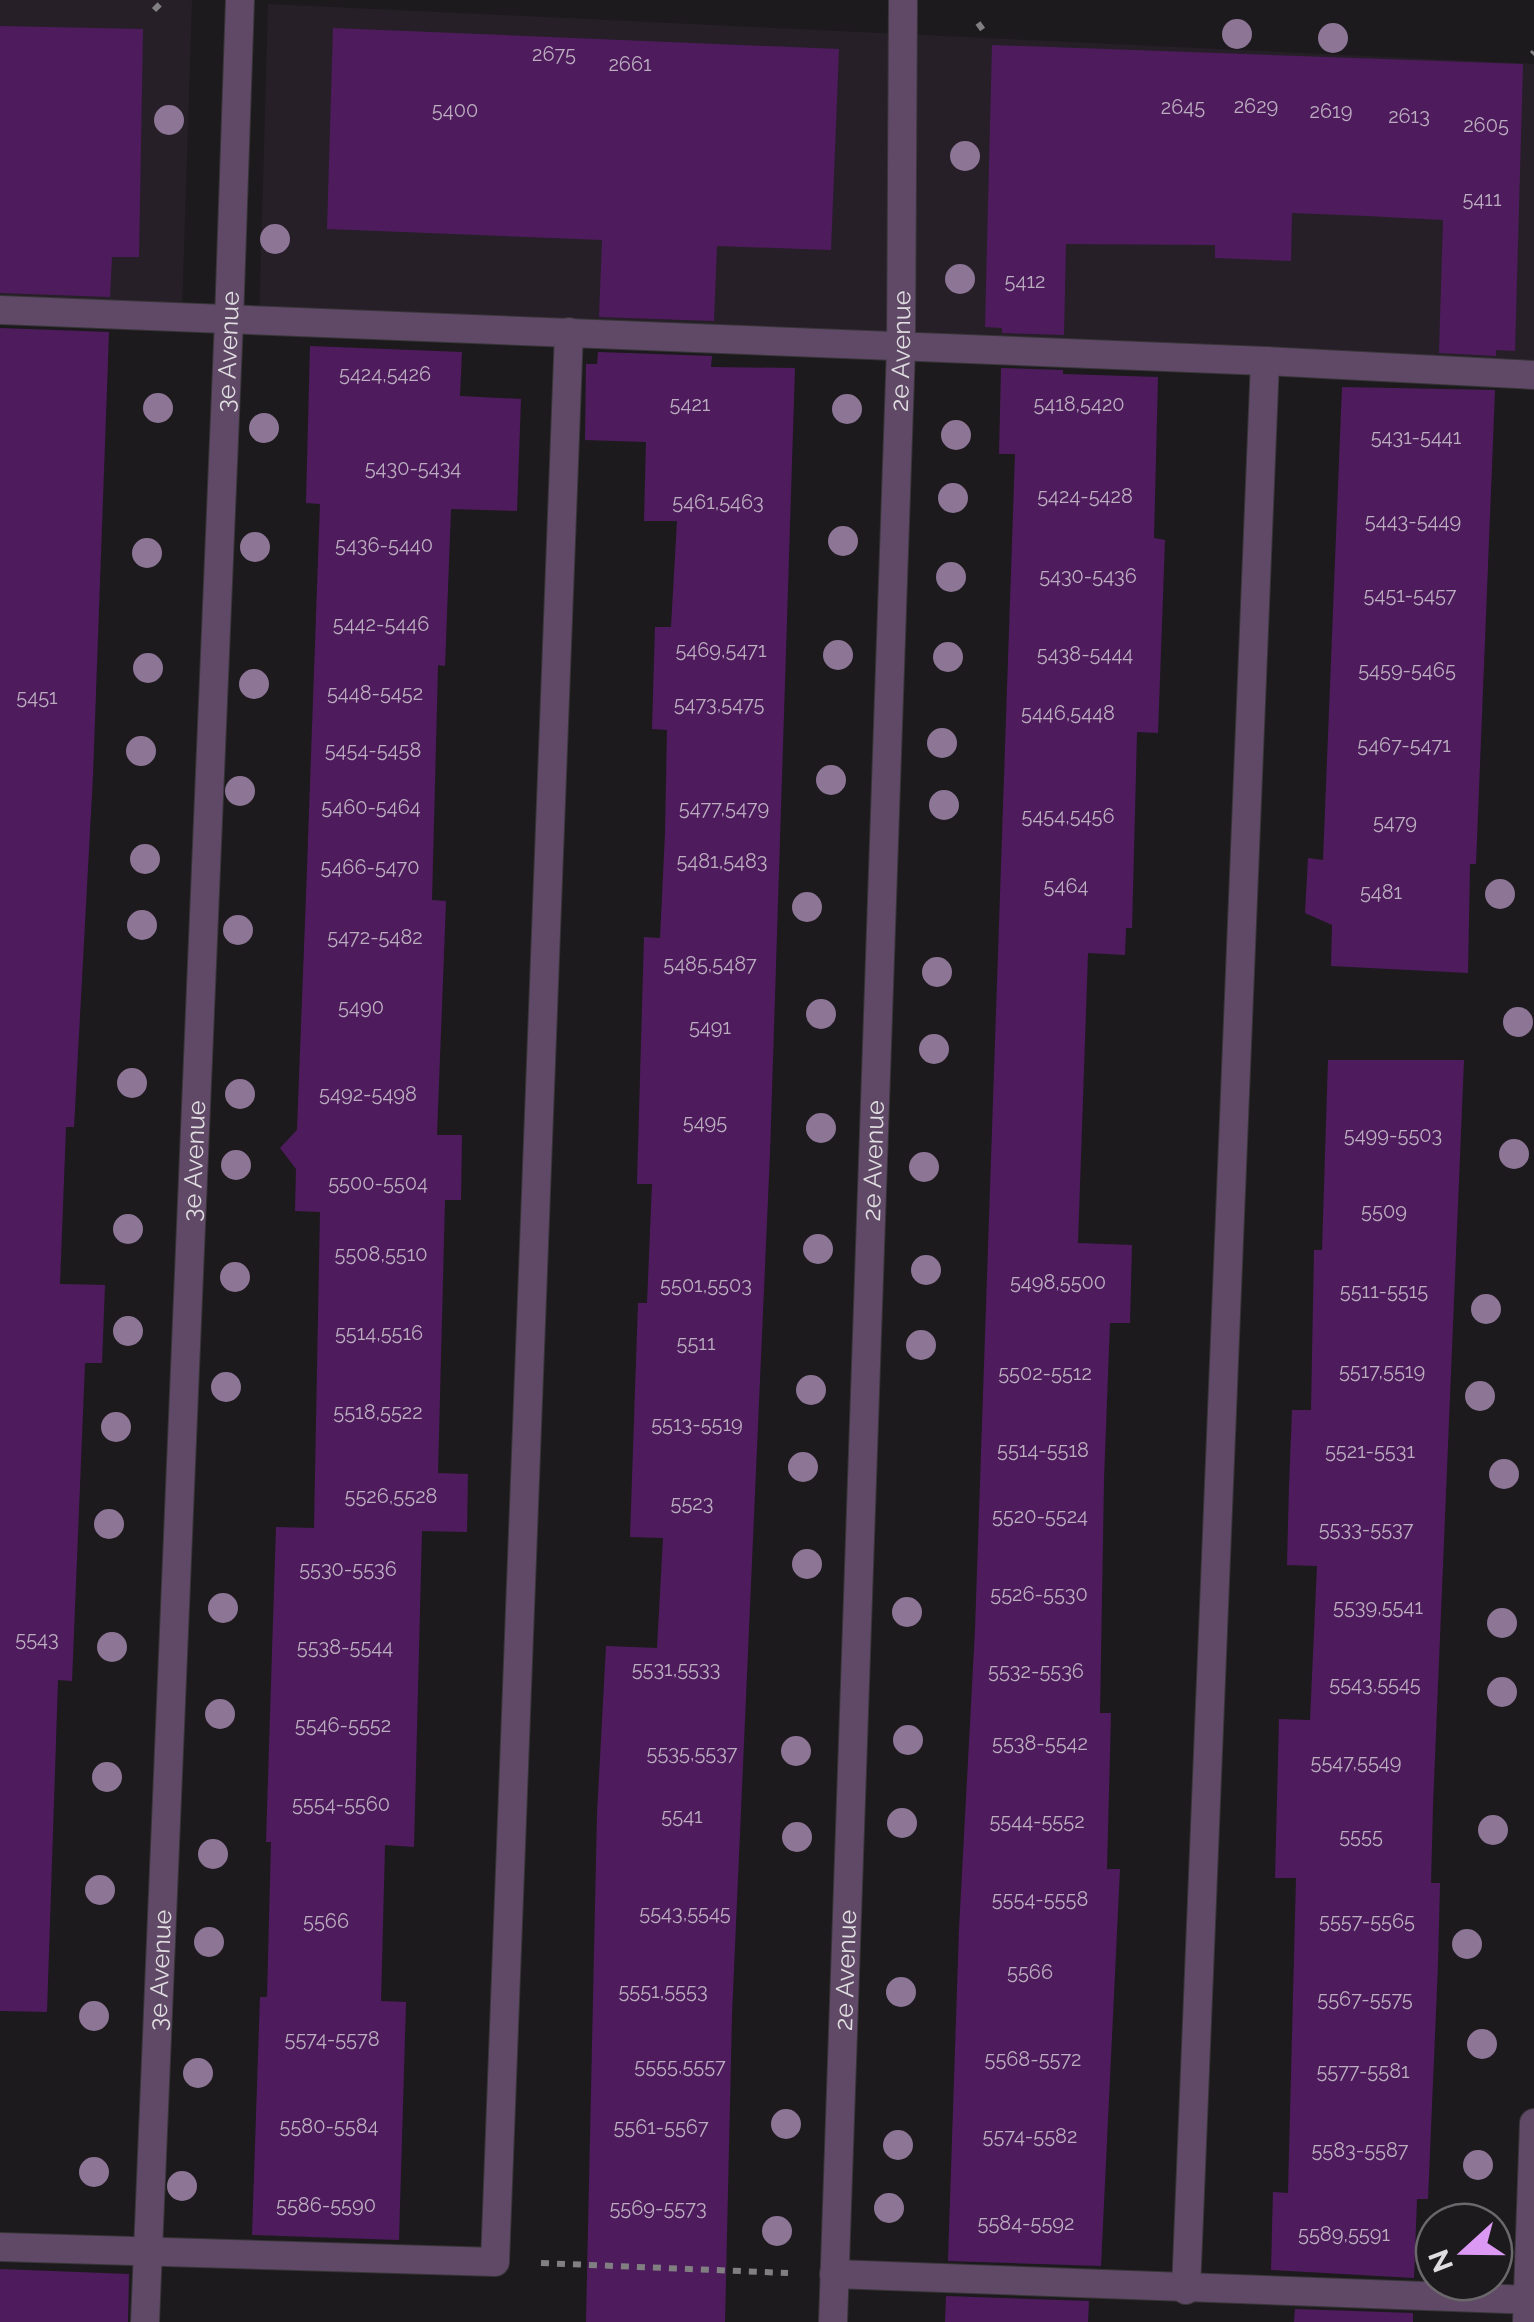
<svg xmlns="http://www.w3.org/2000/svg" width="1534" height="2322" viewBox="0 0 1534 2322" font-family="Raleway,sans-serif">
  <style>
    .built { fill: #261f28 }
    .building { fill: #4e1c5d }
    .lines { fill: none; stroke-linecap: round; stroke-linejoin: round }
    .service-casing { stroke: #383539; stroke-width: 30 }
    .minor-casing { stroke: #383539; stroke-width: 30 }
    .path { stroke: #817f82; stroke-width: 6; stroke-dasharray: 8 8; stroke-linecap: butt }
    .service { stroke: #5f4966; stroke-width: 28 }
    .minor { stroke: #5f4966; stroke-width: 28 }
    .tree { fill: #8d7596 }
    .labels { text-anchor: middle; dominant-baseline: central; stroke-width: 9; stroke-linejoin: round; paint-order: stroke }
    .number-label { font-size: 20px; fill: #bbadbf }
    .street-label { font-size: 25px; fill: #dfdde0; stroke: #1d1a1e }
  </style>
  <rect width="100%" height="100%" fill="#1d1a1e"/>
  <g class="built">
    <polygon points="0,0 192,0 182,311 0,304"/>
    <polygon points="268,4 1534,64 1534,375 259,327"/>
  </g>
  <g class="building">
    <polygon points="0,26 143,29 139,257 112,257 110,297 0,293"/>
    <polygon points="333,28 839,49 831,250 717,246 714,321 599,317 602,240 327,229"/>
    <polygon points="992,45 1523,64 1515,351 1496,350 1496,356 1439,353 1443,220 1367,216 1292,213 1291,261 1215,258 1215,245 1066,244 1064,335 1002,333 1002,328 985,327"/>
    <polygon points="0,328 109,332 93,775 74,1127 66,1127 60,1284 105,1285 102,1363 85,1363 72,1681 58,1680 47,2012 0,2011"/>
    <polygon points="310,346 462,352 460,396 521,399 517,511 451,509 445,666 438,665 432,900 446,901 437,1135 462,1135 461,1200 445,1200 438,1473 468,1474 467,1532 422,1531 414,1847 385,1845 381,2001 406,2002 399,2240 252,2235 260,1997 267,1997 271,1842 266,1842 276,1527 314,1528 320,1212 295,1211 296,1169 280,1148 297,1130 306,896 320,504 306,503"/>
    <polygon points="598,352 712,356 711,367 795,368 770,1153 732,2014 725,2322 586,2322 597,1814 606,1646 657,1648 663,1538 630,1537 638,1303 647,1303 652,1184 637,1184 644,937 660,938 665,834 667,730 652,729 655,627 671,627 677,521 644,521 646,442 585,440 586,364 597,364"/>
    <polygon points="1001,368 1063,370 1063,374 1158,377 1154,538 1165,540 1158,733 1137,732 1132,928 1126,928 1125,955 1088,953 1078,1243 1132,1245 1130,1323 1110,1323 1104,1479 1100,1713 1111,1713 1107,1869 1120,1869 1101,2266 948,2261 959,1929 975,1630 1015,454 999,454"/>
    <polygon points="1342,387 1495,390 1476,864 1470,864 1468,973 1331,966 1332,925 1305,913 1308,858 1323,860"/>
    <polygon points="1328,1060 1464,1060 1433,1805 1431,1883 1440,1883 1438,1964 1428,2199 1417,2199 1414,2278 1271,2270 1273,2192 1288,2193 1296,1878 1275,1878 1279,1719 1310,1720 1317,1566 1287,1565 1289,1486 1292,1410 1311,1410 1314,1250 1322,1250"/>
    <polygon points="0,2269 129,2274 128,2322 0,2322"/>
    <polygon points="946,2296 1089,2301 1088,2322 945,2322"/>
    <polygon points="1295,2309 1413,2313 1413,2322 1294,2322"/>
  </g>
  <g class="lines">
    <defs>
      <g id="service">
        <polyline points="0,310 1265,361 1534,375"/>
        <polyline points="0,2247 495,2262 569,332"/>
        <polyline points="834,2274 1534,2300"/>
        <polyline points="1186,2290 1265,361"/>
      </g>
      <g id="minor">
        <path id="s1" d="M145,2322L229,320L240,0"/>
        <path id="s2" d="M833,2322L901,348L903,0"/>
        <polyline points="1527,2322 1534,2123"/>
      </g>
    </defs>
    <use href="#service" class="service-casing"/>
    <use href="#minor" class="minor-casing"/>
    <g class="path">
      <polyline points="154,10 164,0"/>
      <polyline points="978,23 985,33"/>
      <polyline points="1532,54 1534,52"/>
      <polyline points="541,2263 788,2273"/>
    </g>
    <use href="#service" class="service"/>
    <use href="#minor" class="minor"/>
  </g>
  <g class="tree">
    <circle cx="1237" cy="34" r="15"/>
    <circle cx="1333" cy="38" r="15"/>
    <circle cx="169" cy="120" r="15"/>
    <circle cx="965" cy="156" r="15"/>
    <circle cx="275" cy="239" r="15"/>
    <circle cx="960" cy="279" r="15"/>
    <circle cx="158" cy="408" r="15"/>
    <circle cx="847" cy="409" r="15"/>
    <circle cx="264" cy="428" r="15"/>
    <circle cx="956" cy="435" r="15"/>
    <circle cx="953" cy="498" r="15"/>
    <circle cx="843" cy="541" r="15"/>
    <circle cx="255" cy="547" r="15"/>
    <circle cx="147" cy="553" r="15"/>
    <circle cx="951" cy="577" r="15"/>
    <circle cx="838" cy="655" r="15"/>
    <circle cx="948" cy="657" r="15"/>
    <circle cx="148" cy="668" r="15"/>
    <circle cx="254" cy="684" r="15"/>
    <circle cx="942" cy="743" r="15"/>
    <circle cx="141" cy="751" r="15"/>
    <circle cx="831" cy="780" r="15"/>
    <circle cx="240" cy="791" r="15"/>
    <circle cx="944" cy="805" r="15"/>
    <circle cx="145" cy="859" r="15"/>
    <circle cx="1500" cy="894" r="15"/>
    <circle cx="807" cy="907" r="15"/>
    <circle cx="142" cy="925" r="15"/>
    <circle cx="238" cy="930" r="15"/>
    <circle cx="937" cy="972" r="15"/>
    <circle cx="821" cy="1014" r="15"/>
    <circle cx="1518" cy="1022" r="15"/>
    <circle cx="934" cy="1049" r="15"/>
    <circle cx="132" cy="1083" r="15"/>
    <circle cx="240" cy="1094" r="15"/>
    <circle cx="821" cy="1128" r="15"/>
    <circle cx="1514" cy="1154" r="15"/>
    <circle cx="236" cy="1165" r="15"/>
    <circle cx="924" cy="1167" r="15"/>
    <circle cx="128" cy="1229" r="15"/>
    <circle cx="818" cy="1249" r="15"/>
    <circle cx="926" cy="1270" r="15"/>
    <circle cx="235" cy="1277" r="15"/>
    <circle cx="1486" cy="1309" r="15"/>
    <circle cx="128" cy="1331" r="15"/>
    <circle cx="921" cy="1345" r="15"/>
    <circle cx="226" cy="1387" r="15"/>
    <circle cx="811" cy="1390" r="15"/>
    <circle cx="1480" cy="1396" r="15"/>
    <circle cx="116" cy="1427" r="15"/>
    <circle cx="803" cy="1467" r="15"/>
    <circle cx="1504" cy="1474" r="15"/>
    <circle cx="109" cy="1524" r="15"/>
    <circle cx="807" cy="1564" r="15"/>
    <circle cx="223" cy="1608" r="15"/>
    <circle cx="907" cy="1612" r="15"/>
    <circle cx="1502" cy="1623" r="15"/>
    <circle cx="112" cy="1647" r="15"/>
    <circle cx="1502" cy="1692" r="15"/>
    <circle cx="220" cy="1714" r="15"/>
    <circle cx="908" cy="1740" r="15"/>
    <circle cx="796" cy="1751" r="15"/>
    <circle cx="107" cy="1777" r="15"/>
    <circle cx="902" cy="1823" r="15"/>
    <circle cx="1493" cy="1830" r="15"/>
    <circle cx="797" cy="1837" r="15"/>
    <circle cx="213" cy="1854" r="15"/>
    <circle cx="100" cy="1890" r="15"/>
    <circle cx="209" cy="1942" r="15"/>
    <circle cx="1467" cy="1944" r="15"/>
    <circle cx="901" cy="1992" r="15"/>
    <circle cx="94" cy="2016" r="15"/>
    <circle cx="1482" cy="2044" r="15"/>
    <circle cx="198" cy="2073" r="15"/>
    <circle cx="786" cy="2124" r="15"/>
    <circle cx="898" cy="2145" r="15"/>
    <circle cx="1478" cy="2165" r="15"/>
    <circle cx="94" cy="2172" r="15"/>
    <circle cx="182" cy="2186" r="15"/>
    <circle cx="889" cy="2208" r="15"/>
    <circle cx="777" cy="2231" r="15"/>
  </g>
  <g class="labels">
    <g class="number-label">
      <text x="554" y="54">2675</text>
      <text x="630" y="64">2661</text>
      <text x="1256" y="106">2629</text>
      <text x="1183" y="107">2645</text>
      <text x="455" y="110">5400</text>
      <text x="1331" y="111">2619</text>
      <text x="1409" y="116">2613</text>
      <text x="1486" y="125">2605</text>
      <text x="1482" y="199">5411</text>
      <text x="1025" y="281">5412</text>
      <text x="385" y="374">5424,5426</text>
      <text x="690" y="404">5421</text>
      <text x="1079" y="404">5418,5420</text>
      <text x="1416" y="437">5431-5441</text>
      <text x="413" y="468">5430-5434</text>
      <text x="1085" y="496">5424-5428</text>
      <text x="718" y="502">5461,5463</text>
      <text x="1413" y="521">5443-5449</text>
      <text x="384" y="545">5436-5440</text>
      <text x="1088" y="576">5430-5436</text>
      <text x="1410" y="595">5451-5457</text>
      <text x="381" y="624">5442-5446</text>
      <text x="721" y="650">5469,5471</text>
      <text x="1085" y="654">5438-5444</text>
      <text x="1407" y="670">5459-5465</text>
      <text x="375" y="693">5448-5452</text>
      <text x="37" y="697">5451</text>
      <text x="719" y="704">5473,5475</text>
      <text x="1068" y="713">5446,5448</text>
      <text x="1404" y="745">5467-5471</text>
      <text x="373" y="750">5454-5458</text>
      <text x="371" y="807">5460-5464</text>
      <text x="724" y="808">5477,5479</text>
      <text x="1068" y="816">5454,5456</text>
      <text x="1395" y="822">5479</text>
      <text x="722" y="861">5481,5483</text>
      <text x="370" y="867">5466-5470</text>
      <text x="1066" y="886">5464</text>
      <text x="1381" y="892">5481</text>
      <text x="375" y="937">5472-5482</text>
      <text x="710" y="964">5485,5487</text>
      <text x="361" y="1007">5490</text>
      <text x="710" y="1027">5491</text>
      <text x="368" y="1094">5492-5498</text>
      <text x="705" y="1122">5495</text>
      <text x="1393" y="1135">5499-5503</text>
      <text x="378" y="1183">5500-5504</text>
      <text x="1384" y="1211">5509</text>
      <text x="381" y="1254">5508,5510</text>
      <text x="1058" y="1282">5498,5500</text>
      <text x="706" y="1285">5501,5503</text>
      <text x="1384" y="1291">5511-5515</text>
      <text x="379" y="1333">5514,5516</text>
      <text x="696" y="1343">5511</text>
      <text x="1382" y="1371">5517,5519</text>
      <text x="1045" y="1373">5502-5512</text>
      <text x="378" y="1412">5518,5522</text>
      <text x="697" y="1424">5513-5519</text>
      <text x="1043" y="1450">5514-5518</text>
      <text x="1370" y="1451">5521-5531</text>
      <text x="391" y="1496">5526,5528</text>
      <text x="692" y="1503">5523</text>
      <text x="1040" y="1516">5520-5524</text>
      <text x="1366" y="1529">5533-5537</text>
      <text x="348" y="1569">5530-5536</text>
      <text x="1039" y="1594">5526-5530</text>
      <text x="1378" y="1607">5539,5541</text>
      <text x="37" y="1639">5543</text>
      <text x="345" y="1647">5538-5544</text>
      <text x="676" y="1669">5531,5533</text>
      <text x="1036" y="1671">5532-5536</text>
      <text x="1375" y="1684">5543,5545</text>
      <text x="343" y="1725">5546-5552</text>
      <text x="1040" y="1743">5538-5542</text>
      <text x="692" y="1753">5535,5537</text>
      <text x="1356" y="1762">5547,5549</text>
      <text x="341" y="1804">5554-5560</text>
      <text x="682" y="1816">5541</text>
      <text x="1037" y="1821">5544-5552</text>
      <text x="1361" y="1836">5555</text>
      <text x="1040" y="1899">5554-5558</text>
      <text x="685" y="1913">5543,5545</text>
      <text x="326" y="1921">5566</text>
      <text x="1367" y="1921">5557-5565</text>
      <text x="1030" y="1972">5566</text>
      <text x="663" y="1991">5551,5553</text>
      <text x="1365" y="1999">5567-5575</text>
      <text x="332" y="2039">5574-5578</text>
      <text x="1033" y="2059">5568-5572</text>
      <text x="680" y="2066">5555,5557</text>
      <text x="1363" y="2071">5577-5581</text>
      <text x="329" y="2126">5580-5584</text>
      <text x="661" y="2127">5561-5567</text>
      <text x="1030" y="2136">5574-5582</text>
      <text x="1360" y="2150">5583-5587</text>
      <text x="326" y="2205">5586-5590</text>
      <text x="658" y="2208">5569-5573</text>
      <text x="1026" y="2223">5584-5592</text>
      <text x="1344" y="2234">5589,5591</text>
    </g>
    <g class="street-label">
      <text stroke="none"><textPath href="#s1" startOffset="1972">3e Avenue</textPath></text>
      <text stroke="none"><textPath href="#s2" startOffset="1972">2e Avenue</textPath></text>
      <text stroke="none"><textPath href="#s1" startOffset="1162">3e Avenue</textPath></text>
      <text stroke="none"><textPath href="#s2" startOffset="1162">2e Avenue</textPath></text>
      <text stroke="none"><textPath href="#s1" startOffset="352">3e Avenue</textPath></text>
      <text stroke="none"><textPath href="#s2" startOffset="352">2e Avenue</textPath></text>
    </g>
  </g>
  <g transform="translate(1464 2252) rotate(249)"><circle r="48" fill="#1d1a1e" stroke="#6b686c" stroke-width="2.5"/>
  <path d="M0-8L18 38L0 25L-18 38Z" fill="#dc99f4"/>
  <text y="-15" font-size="28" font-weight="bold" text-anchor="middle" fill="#dfdde0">N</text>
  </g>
</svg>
